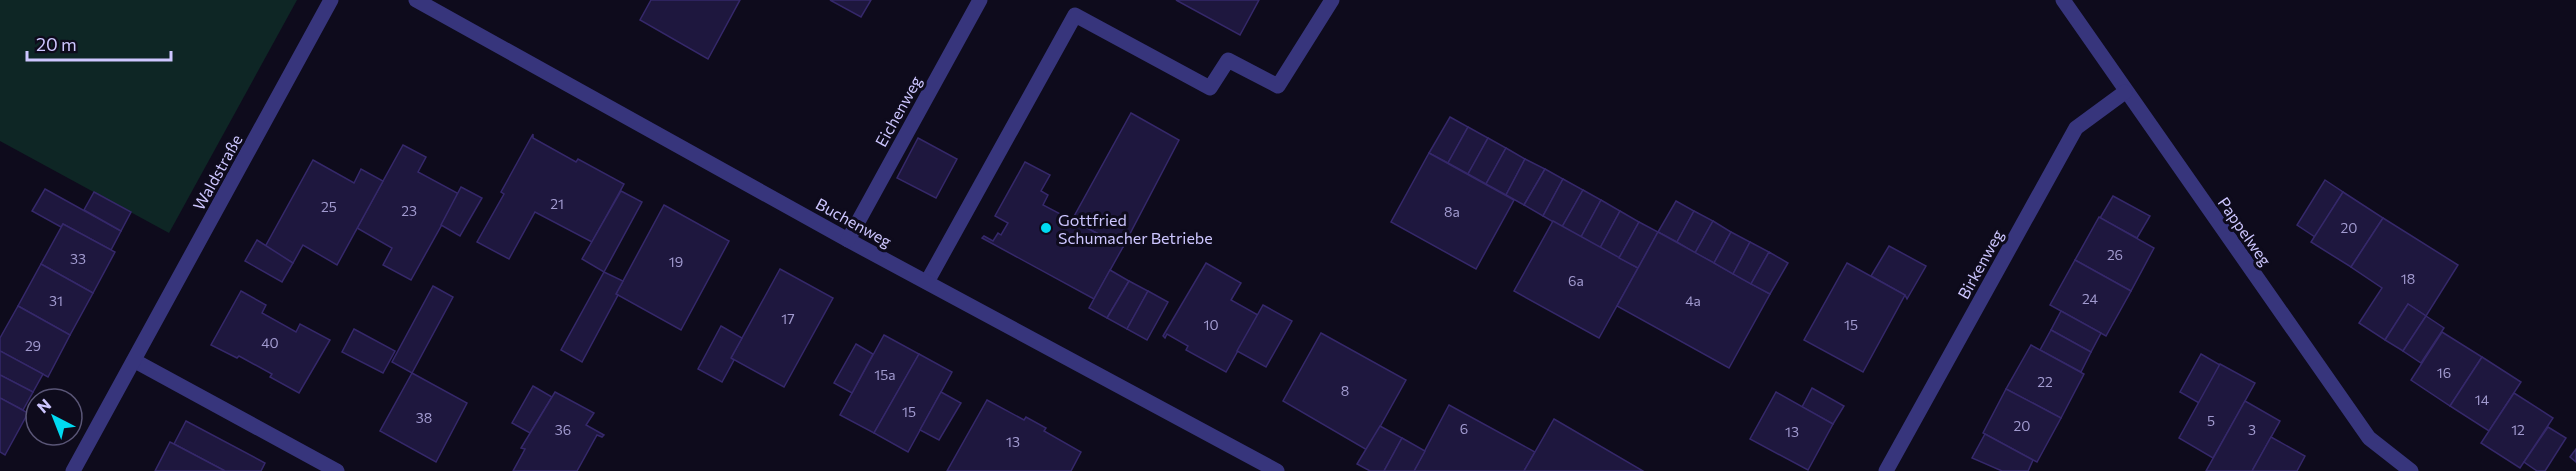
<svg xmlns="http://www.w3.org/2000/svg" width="2576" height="471" viewBox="0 0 2576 471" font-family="Commissioner,sans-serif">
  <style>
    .green { fill: #0e2625 }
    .building { fill: #1e173e; stroke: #35286a; stroke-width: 1.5 }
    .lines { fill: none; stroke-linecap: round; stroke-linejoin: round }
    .service { stroke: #37357c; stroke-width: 15 }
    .minor { stroke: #37357c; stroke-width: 15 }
    .poi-dot { fill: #00daf1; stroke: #0e0b1c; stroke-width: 2 }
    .labels { text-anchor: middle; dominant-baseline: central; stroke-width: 6; stroke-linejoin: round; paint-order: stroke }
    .number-label { font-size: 14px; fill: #a19acf }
    .street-label { font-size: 16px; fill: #cdc6ff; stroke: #0e0b1c }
    .poi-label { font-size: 16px; fill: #cdc6ff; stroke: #0e0b1c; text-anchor: start }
  </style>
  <rect width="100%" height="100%" fill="#0e0b1c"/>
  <polygon class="green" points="0,0 297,0 169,233 0,141"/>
  <g class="building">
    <polygon points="651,0 740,0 708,59 640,20"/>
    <polygon points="830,0 871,0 861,17"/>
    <polygon points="1176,0 1259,0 1240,35"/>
    <polygon points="1131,113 1179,140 1123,247 1072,220"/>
    <polygon points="1450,117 1468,127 1448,163 1429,153"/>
    <polygon points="1468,127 1488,138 1468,174 1448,163"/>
    <polygon points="533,134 533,138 576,162 578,159 624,184 592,242 535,212 509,259 477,242 504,194 501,192"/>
    <polygon points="918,138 957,159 936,198 897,178"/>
    <polygon points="1488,138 1506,148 1486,184 1468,174"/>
    <polygon points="403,145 426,157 418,172 459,194 411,280 383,265 392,248 357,228"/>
    <polygon points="1506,148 1525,159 1506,195 1486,184"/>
    <polygon points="1429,153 1514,200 1476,269 1391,222"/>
    <polygon points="1525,159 1545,169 1524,205 1506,195"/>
    <polygon points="313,160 354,183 361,169 383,181 337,265 303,245 293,263 265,247"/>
    <polygon points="1025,162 1050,175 1041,191 1048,195 1043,205 1123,247 1094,299 982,238 984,236 993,241 998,233 1001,235 1008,223 995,216"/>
    <polygon points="1545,169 1563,179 1543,216 1524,205"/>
    <polygon points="1563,179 1583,190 1562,227 1543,216"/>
    <polygon points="2325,180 2343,192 2315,237 2297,225"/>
    <polygon points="461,187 482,198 460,236 441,225"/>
    <polygon points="45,189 121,231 111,250 63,224 61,227 32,211"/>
    <polygon points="1583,190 1601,200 1581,237 1562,227"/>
    <polygon points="621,191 642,202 604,272 582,259"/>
    <polygon points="94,192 131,212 121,231 84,210"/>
    <polygon points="2343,192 2383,218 2351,267 2311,242"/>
    <polygon points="2113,196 2150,216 2137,238 2100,218"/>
    <polygon points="1601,200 1620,211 1600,248 1581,237"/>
    <polygon points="1676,201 1694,211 1677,242 1658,232"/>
    <polygon points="664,205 729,241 681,330 616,294"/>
    <polygon points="1620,211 1639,222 1619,258 1600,248"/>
    <polygon points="1694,211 1713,221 1695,253 1677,242"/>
    <polygon points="2099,217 2154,248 2131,291 2075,260"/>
    <polygon points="2383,218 2458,265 2426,316 2408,304 2385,340 2359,323 2382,288 2351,267"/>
    <polygon points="1553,221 1638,268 1599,338 1514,291"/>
    <polygon points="1713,221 1731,232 1714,263 1695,253"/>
    <polygon points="1639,222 1658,232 1638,268 1619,258"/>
    <polygon points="63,224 115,252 93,293 41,264"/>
    <polygon points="1658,232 1770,294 1729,368 1617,306"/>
    <polygon points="1731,232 1750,242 1733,274 1714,263"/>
    <polygon points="257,240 293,263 282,282 245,261"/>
    <polygon points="1750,242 1769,252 1751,284 1733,274"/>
    <polygon points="1889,246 1926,266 1907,299 1905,295 1871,276"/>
    <polygon points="1769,252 1788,263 1770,294 1751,284"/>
    <polygon points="2075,260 2131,291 2106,336 2050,305"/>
    <polygon points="1206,263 1241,283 1231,300 1258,315 1226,372 1186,350 1188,346 1167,334 1165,338 1163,336"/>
    <polygon points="1847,263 1905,295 1863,372 1804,340"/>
    <polygon points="41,264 93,293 70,335 18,306"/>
    <polygon points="780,269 833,298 784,387 731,358"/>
    <polygon points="1110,270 1129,281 1107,318 1089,308"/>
    <polygon points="604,272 623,281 616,294 618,295 582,362 561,350"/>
    <polygon points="1129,281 1148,291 1127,329 1107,318"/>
    <polygon points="433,286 453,297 412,373 392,362"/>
    <polygon points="241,291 266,305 262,313 296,332 300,324 330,340 299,393 270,377 272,374 239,356 237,358 211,345"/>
    <polygon points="1148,291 1168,302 1147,340 1127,329"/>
    <polygon points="2408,304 2426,316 2403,351 2385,340"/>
    <polygon points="1263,305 1292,321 1266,367 1237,351"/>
    <polygon points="18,306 70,335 48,377 0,351 0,338"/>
    <polygon points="2061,311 2101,333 2091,352 2051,330"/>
    <polygon points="2426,316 2444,328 2421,363 2403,351"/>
    <polygon points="721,326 742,338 731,358 734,360 722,382 698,369"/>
    <polygon points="354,329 395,351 383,373 342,352"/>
    <polygon points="2051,330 2091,352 2081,372 2040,350"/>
    <polygon points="2442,332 2482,357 2450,406 2411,380"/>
    <polygon points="1321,333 1406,380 1367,450 1283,401"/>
    <polygon points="884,335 919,354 874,433 840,415"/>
    <polygon points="856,344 873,354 852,393 834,383"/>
    <polygon points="2031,345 2084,374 2061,418 2006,389"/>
    <polygon points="0,351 43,374 33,392 0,375"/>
    <polygon points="919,354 952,372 908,452 874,433"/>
    <polygon points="2201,354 2220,365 2199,403 2180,392"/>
    <polygon points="2482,357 2521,382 2489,431 2450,406"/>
    <polygon points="2220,364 2255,383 2213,458 2179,438"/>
    <polygon points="412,373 467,403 436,462 380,431"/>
    <polygon points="0,375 33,392 23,410 0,398"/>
    <polygon points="533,386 552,397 530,433 512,423"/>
    <polygon points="1812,388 1844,406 1833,424 1802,407"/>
    <polygon points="2006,389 2061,418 2037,462 1983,433"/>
    <polygon points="555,392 594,413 586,425 604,435 602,437 597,435 577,471 513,471 525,449 521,448"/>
    <polygon points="941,392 961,403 939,440 920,430"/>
    <polygon points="1776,392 1833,424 1808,470 1750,439"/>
    <polygon points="2514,393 2553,418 2520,468 2481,443"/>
    <polygon points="0,398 28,413 5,455 0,452"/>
    <polygon points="987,400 1024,420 1026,417 1046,428 1044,431 1081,452 1071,471 947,471"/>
    <polygon points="2245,401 2280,421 2252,471 2206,471"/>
    <polygon points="1449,405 1535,452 1524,471 1414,471"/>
    <polygon points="1554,419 1643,471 1524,471"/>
    <polygon points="186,421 265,463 261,471 225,471 174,444"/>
    <polygon points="1380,426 1402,438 1384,471 1370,471 1357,464"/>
    <polygon points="2548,427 2566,438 2545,471 2537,471 2524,462"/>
    <polygon points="1985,434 2033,460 2028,471 2002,471 1972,458"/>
    <polygon points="2271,437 2305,456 2297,471 2252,471"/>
    <polygon points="1402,438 1425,451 1414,471 1384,471"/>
    <polygon points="170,442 174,444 225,471 155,471"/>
    <polygon points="2576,449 2576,462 2570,457"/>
  </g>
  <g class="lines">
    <polyline class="service" points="927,282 1075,15 1210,88 1228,60 1278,86 1332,0"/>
    <g class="minor">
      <polyline points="416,0 848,240 1277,471"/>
      <polyline points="2063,0 2369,438 2411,471"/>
      <polyline points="848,240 980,0"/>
      <polyline points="135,361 337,471"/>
      <polyline points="73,471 331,0"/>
      <polyline points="1886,471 2076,128 2125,92"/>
    </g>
  </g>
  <circle class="poi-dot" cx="1046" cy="228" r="6"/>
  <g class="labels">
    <g class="number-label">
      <text x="557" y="203">21</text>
      <text x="329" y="206">25</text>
      <text x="409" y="210">23</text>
      <text x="1452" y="211">8a</text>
      <text x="2349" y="227">20</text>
      <text x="2115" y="254">26</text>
      <text x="78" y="258">33</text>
      <text x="676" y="261">19</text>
      <text x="2408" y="278">18</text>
      <text x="1576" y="280">6a</text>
      <text x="2090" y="298">24</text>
      <text x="56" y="300">31</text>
      <text x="1693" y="300">4a</text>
      <text x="788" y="318">17</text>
      <text x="1211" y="324">10</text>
      <text x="1851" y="324">15</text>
      <text x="270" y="342">40</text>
      <text x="33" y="345">29</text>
      <text x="2444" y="372">16</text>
      <text x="885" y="374">15a</text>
      <text x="2045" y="381">22</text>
      <text x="1345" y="390">8</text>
      <text x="2482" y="399">14</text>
      <text x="909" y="411">15</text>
      <text x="424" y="417">38</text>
      <text x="2211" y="420">5</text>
      <text x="2022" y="425">20</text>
      <text x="1464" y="428">6</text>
      <text x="563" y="429">36</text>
      <text x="2252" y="429">3</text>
      <text x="2518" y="429">12</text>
      <text x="1792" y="431">13</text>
      <text x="1013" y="441">13</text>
    </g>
    <g class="street-label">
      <text transform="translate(898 111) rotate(-61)">Eichenweg</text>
      <text transform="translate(217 172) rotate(-61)">Waldstraße</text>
      <text transform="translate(854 222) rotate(29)">Buchenweg</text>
      <text transform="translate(2245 231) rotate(55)">Pappelweg</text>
      <text transform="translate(1980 264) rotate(-61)">Birkenweg</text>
    </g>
    <g class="poi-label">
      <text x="1058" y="219">Gottfried<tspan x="1058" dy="18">Schumacher Betriebe</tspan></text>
    </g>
  </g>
  <g transform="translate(54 417) rotate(318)"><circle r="28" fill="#0e0b1c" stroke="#5a5677" stroke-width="1.5"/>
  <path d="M0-4.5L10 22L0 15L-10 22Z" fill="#00daf1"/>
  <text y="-9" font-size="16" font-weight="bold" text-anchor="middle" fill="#cdc6ff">N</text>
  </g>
  <path d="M27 51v9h144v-9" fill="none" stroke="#cdc6ff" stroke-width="3"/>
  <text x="36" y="51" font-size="18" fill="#cdc6ff" stroke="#0e0b1c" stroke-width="4.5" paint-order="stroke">20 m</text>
</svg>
